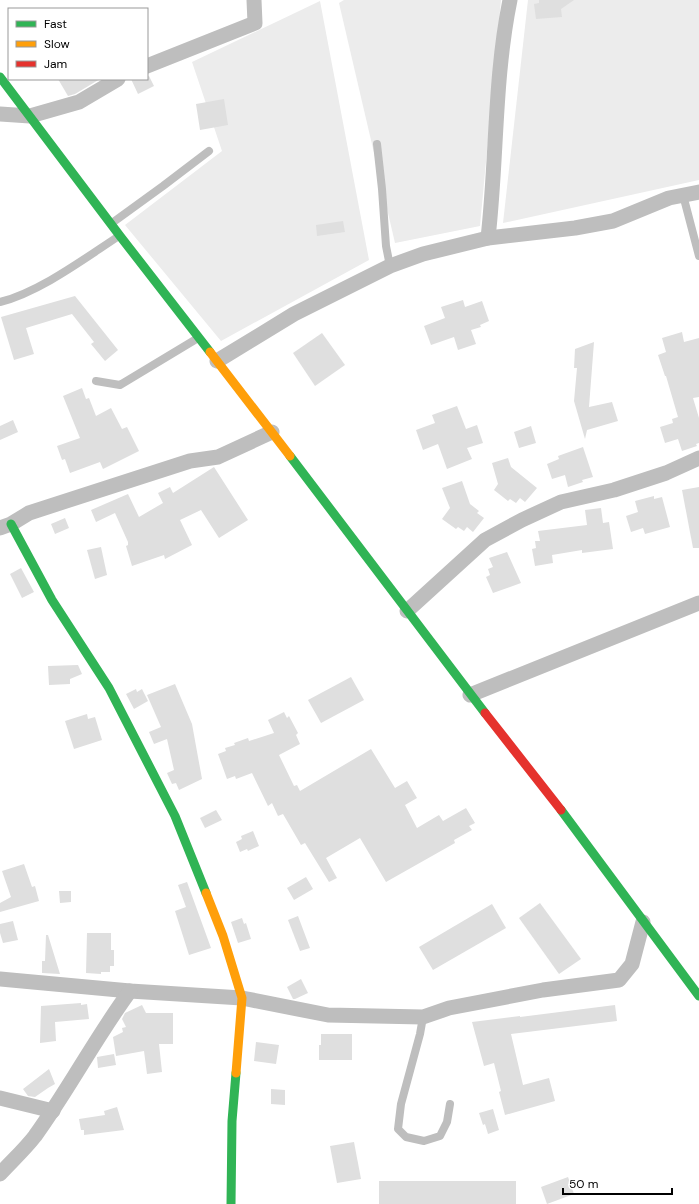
<svg xmlns="http://www.w3.org/2000/svg" width="699" height="1204" viewBox="0 0 699 1204" font-family="'DM Sans',sans-serif">
  <style>
    .green { fill: #ececec }
    .building { fill: #dfdfdf }
    .lines { fill: none; stroke-linecap: round; stroke-linejoin: round }
    .lane { stroke: #bebebe; stroke-width: 8 }
    .street { stroke: #bebebe; stroke-width: 15 }
    .fast { stroke: #30b455; stroke-width: 9 }
    .slow { stroke: #ff9f0a; stroke-width: 9 }
    .jam { stroke: #e5322d; stroke-width: 9 }
  </style>
  <rect width="100%" height="100%" fill="#fff"/>
  <g class="green">
    <polygon points="344,0 501,0 480,226 395,243 339,3"/>
    <polygon points="528,0 699,0 699,180 503,223"/>
    <polygon points="320,1 369,260 221,341 125,225 222,151 192,62"/>
  </g>
  <g class="building">
    <polygon points="539,0 574,0 561,9 562,17 536,19 534,4 539,3"/>
    <polygon points="149,76 154,86 138,94 131,79 147,79 147,77"/>
    <polygon points="58,79 100,79 75,94 68,96"/>
    <polygon points="224,99 228,125 200,130 196,104"/>
    <polygon points="343,221 345,232 317,236 316,225"/>
    <polygon points="75,296 118,350 105,361 91,344 94,342 72,314 26,328 34,354 14,360 1,317"/>
    <polygon points="463,300 465,307 482,301 489,321 480,325 481,327 471,330 476,344 458,350 454,337 431,345 424,326 445,318 441,307"/>
    <polygon points="682,332 684,342 699,338 699,397 693,398 699,418 699,443 696,444 697,446 682,451 678,439 665,443 660,427 673,423 672,419 678,417 666,376 665,376 658,355 666,352 662,338"/>
    <polygon points="322,333 345,365 315,386 293,353"/>
    <polygon points="594,342 589,407 612,402 618,421 587,430 585,439 574,401 577,368 574,368 575,349"/>
    <polygon points="82,388 86,399 89,398 96,416 111,408 122,429 127,427 139,451 103,469 100,462 70,473 65,459 62,460 57,446 80,438 63,396"/>
    <polygon points="457,406 466,429 477,425 483,443 467,448 472,459 447,469 438,444 423,450 416,430 435,423 432,415"/>
    <polygon points="13,420 18,432 0,440 0,426"/>
    <polygon points="531,426 536,443 519,448 514,432"/>
    <polygon points="583,447 593,477 582,480 583,482 568,487 565,475 552,479 547,464 559,459 558,456"/>
    <polygon points="508,458 511,467 537,488 525,502 520,498 516,503 510,499 508,501 494,490 498,484 492,463"/>
    <polygon points="214,467 248,520 219,538 201,510 180,520 192,545 165,559 164,555 132,566 126,546 128,545 128,542 115,513 96,522 91,510 128,494 139,517 163,503 158,493 170,487 173,493"/>
    <polygon points="462,481 470,504 479,511 477,513 484,518 473,532 467,527 464,531 458,527 456,529 442,519 450,508 442,488"/>
    <polygon points="699,487 699,548 693,548 682,490"/>
    <polygon points="654,496 654,499 662,497 670,527 645,534 643,528 631,532 626,516 638,512 635,501"/>
    <polygon points="601,508 603,523 609,522 613,549 582,553 582,550 552,555 553,563 535,566 532,549 536,548 535,541 540,541 538,531 587,525 585,510"/>
    <polygon points="65,518 69,528 55,534 51,524"/>
    <polygon points="101,547 107,575 95,579 87,550"/>
    <polygon points="507,552 521,583 493,593 486,577 490,575 488,569 493,567 489,558"/>
    <polygon points="21,568 34,592 22,598 10,574"/>
    <polygon points="78,665 82,674 70,679 70,684 49,685 48,666"/>
    <polygon points="351,677 364,700 321,723 308,700"/>
    <polygon points="175,684 192,724 202,779 179,790 176,783 172,784 167,773 174,770 167,739 154,744 149,732 161,727 147,695"/>
    <polygon points="136,689 137,692 142,689 148,701 134,709 126,694"/>
    <polygon points="284,712 287,718 289,716 298,733 296,735 300,744 279,755 294,786 297,785 300,791 371,749 395,788 407,781 417,798 405,805 417,828 439,815 443,821 466,808 475,823 469,826 472,830 454,840 455,843 386,882 360,838 326,858 337,878 329,882 305,843 301,845 283,814 278,816 272,803 268,806 252,773 236,779 235,776 227,779 218,754 226,751 225,748 235,745 234,743 248,738 249,741 274,733 268,720"/>
    <polygon points="87,714 88,719 95,717 102,740 74,749 65,721"/>
    <polygon points="216,810 222,820 205,828 200,818"/>
    <polygon points="253,831 259,846 248,851 247,849 240,852 236,842 242,839 241,836"/>
    <polygon points="24,864 32,887 35,886 39,901 0,912 0,903 11,897 2,871"/>
    <polygon points="306,877 313,889 294,900 287,888"/>
    <polygon points="187,882 211,948 189,955 175,911 186,907 178,885"/>
    <polygon points="59,891 71,891 71,902 60,903"/>
    <polygon points="540,903 581,959 559,974 519,918"/>
    <polygon points="492,904 506,928 433,970 419,947"/>
    <polygon points="298,916 310,948 300,951 288,920"/>
    <polygon points="242,918 244,924 246,923 251,939 238,943 231,922"/>
    <polygon points="13,921 18,940 3,943 0,933 0,924"/>
    <polygon points="87,933 111,933 111,950 114,950 114,966 110,966 110,972 101,972 101,974 86,973"/>
    <polygon points="46,935 48,935 60,974 42,973 42,961 45,961"/>
    <polygon points="301,979 308,993 295,999 293,999 287,987"/>
    <polygon points="81,1003 81,1005 87,1004 89,1019 55,1022 56,1041 40,1043 41,1006"/>
    <polygon points="142,1005 146,1013 173,1013 173,1044 159,1044 162,1072 147,1074 144,1051 116,1056 113,1037 123,1032 122,1028 126,1027 122,1019 125,1013"/>
    <polygon points="615,1005 617,1021 511,1034 523,1085 549,1078 555,1101 505,1115 499,1092 501,1091 494,1063 484,1066 472,1022 520,1016 520,1017"/>
    <polygon points="321,1034 352,1034 352,1060 319,1060 319,1045 321,1045"/>
    <polygon points="256,1042 279,1045 276,1064 254,1061"/>
    <polygon points="114,1054 116,1065 98,1068 97,1057"/>
    <polygon points="49,1069 55,1084 48,1088 35,1097 28,1096 23,1089"/>
    <polygon points="271,1089 285,1090 285,1105 271,1104"/>
    <polygon points="117,1107 124,1130 84,1135 84,1130 81,1130 79,1119 105,1115 104,1111"/>
    <polygon points="493,1109 499,1130 488,1134 485,1124 483,1125 479,1113"/>
    <polygon points="354,1142 361,1179 337,1183 330,1146"/>
    <polygon points="568,1177 574,1194 547,1204 541,1187"/>
    <rect x="379" y="1181" width="137" height="23"/>
  </g>
  <g class="lines">
    <g class="lane">
      <polyline points="377,144 382,189 386,246 390,266"/>
      <polyline points="683,195 699,256"/>
      <polyline points="112,223 163,186 209,151"/>
      <path d="M0,302C40,292 85,258 119,236"/>
      <polyline points="96,381 120,385 198,338"/>
      <polyline points="423,1017 420,1034 401,1104 398,1129 406,1137 424,1141 440,1136 447,1122 450,1104"/>
    </g>
    <g class="street">
      <polyline points="147,66 255,23 254,0"/>
      <polyline points="0,114 30,116 79,102 118,79"/>
      <path d="M488,238C497,159 494,78 510,0"/>
      <polyline points="217,361 294,314 390,266 423,254 488,238 575,228 613,221 669,198 699,192"/>
      <polyline points="0,528 11,524 29,513 190,461 218,457 272,432"/>
      <polyline points="407,611 485,540 522,520 561,502 614,490 666,473 699,458"/>
      <polyline points="470,695 699,603"/>
      <polyline points="0,979 130,991 242,998 328,1015 423,1017 449,1008 543,990 619,980 632,964 643,922"/>
      <polyline points="0,1098 53,1111"/>
      <path d="M0,1174C12,1161 25,1149 35,1136C69,1089 96,1037 130,991"/>
    </g>
    <g class="fast">
      <polyline points="0,77 120,236 210,352"/>
      <polyline points="290,456 485,713"/>
      <polyline points="11,524 52,600 109,688 175,816 206,893"/>
      <polyline points="561,810 699,996"/>
      <polyline points="231,1204 232,1121 236,1073"/>
    </g>
    <g class="slow">
      <polyline points="210,352 290,456"/>
      <polyline points="206,893 223,936 242,998 236,1073"/>
    </g>
    <polyline class="jam" points="485,713 561,810"/>
  </g>
  <rect x="8" y="8" width="140" height="72" fill="#ffffff" stroke="#999999"/>
  <rect x="16" y="21" width="20" height="6" fill="#30b455" stroke="#999999"/>
  <text x="44" y="28" font-size="12" fill="#000000">Fast</text>
  <rect x="16" y="41" width="20" height="6" fill="#ff9f0a" stroke="#999999"/>
  <text x="44" y="48" font-size="12" fill="#000000">Slow</text>
  <rect x="16" y="61" width="20" height="6" fill="#e5322d" stroke="#999999"/>
  <text x="44" y="68" font-size="12" fill="#000000">Jam</text>
  <path d="M563 1188v6h109v-6" fill="none" stroke="#000000" stroke-width="2"/>
  <text x="569" y="1188" font-size="12" fill="#000000" stroke="#ffffff" stroke-width="3" paint-order="stroke">50 m</text>
</svg>
